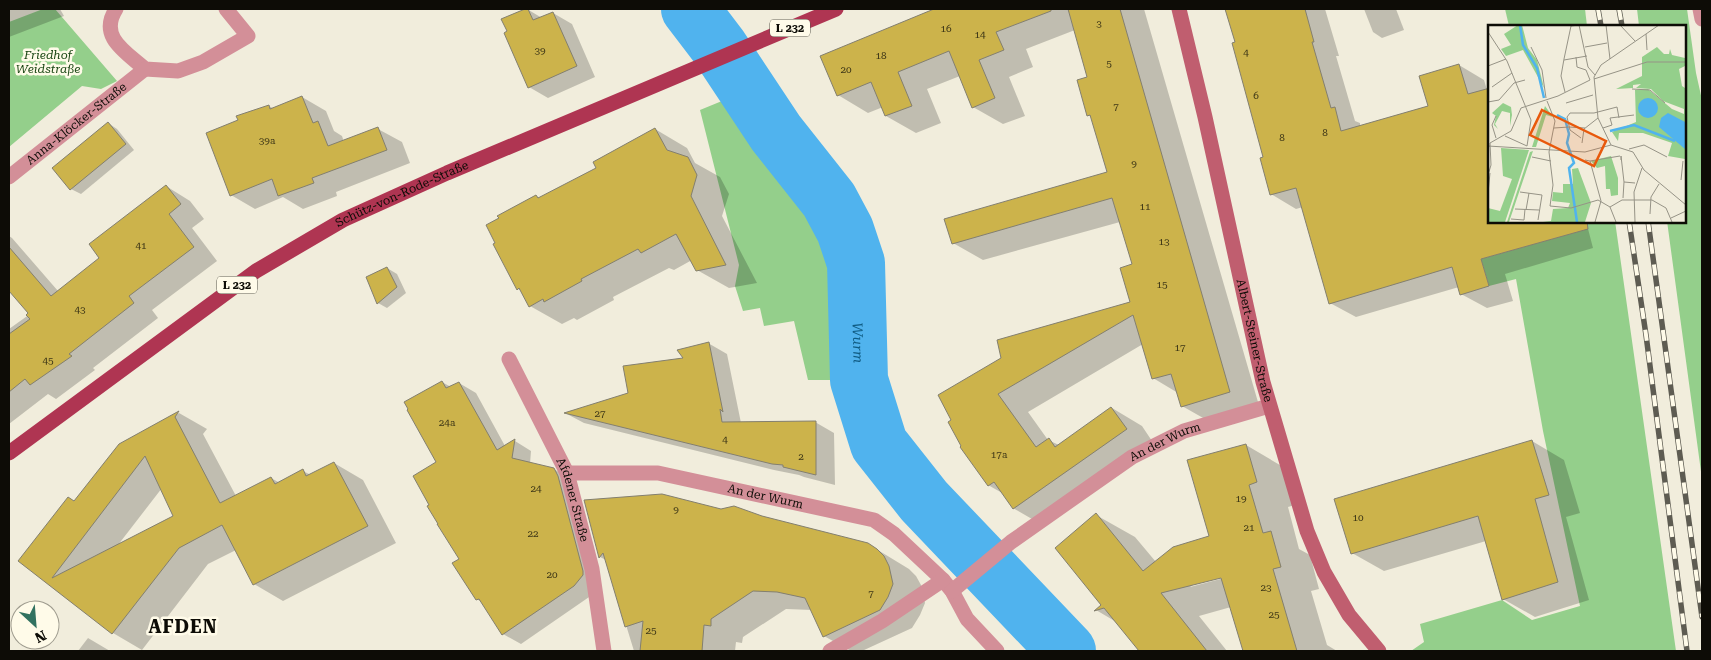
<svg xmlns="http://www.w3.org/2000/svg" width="1711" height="660" viewBox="0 0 1711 660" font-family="'Roboto Serif',serif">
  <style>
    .green { fill: #94cf8b }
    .shadow { fill: #0003; fill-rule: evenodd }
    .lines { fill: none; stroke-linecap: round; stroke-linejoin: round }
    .river { stroke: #50b3ee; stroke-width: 58 }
    .building { fill: #ccb34b; stroke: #837f6f; fill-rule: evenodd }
    .street { stroke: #d38f98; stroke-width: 15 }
    .secondary { stroke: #c05e6f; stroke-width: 15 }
    .primary { stroke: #af3552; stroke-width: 15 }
    .rail-casing { stroke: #5e5c52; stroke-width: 5.5 }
    .rail { stroke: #fffbe9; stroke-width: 4; stroke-dasharray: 11; stroke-linecap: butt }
    .labels { text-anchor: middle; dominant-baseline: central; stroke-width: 5; stroke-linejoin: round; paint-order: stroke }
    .number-label { font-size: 10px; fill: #3d3617 }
    .shield { fill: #fffbe9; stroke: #56544a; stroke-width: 1 }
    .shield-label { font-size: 11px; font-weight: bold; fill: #0d0c06 }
    .park-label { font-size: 12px; font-style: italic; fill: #1a4613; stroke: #fffbe9 }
    .street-label { font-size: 12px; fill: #0d0c06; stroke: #fffbe9 }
    .water-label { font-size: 14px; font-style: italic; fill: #105c83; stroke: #fffbe9 }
    .district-label { font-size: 18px; font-weight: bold; letter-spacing: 1px; fill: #0d0c06; stroke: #fffbe9 }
    .inset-river { fill: none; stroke: #50b3ee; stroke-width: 2.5 }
    .inset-road { fill: none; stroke: #969386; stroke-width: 1 }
    .view { fill: #e8590c; fill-opacity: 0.15; stroke: #e8590c; stroke-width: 2.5 }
    .inset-edge { fill: none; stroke: #0d0c06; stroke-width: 2.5 }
  </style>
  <rect width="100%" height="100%" fill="#f1eddc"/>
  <g class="green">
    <polygon points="43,9 55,9 117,81 101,89 82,86 9,147 9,22"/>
    <polygon points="1505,9 1585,9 1587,26 1509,26"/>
    <polygon points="1637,9 1687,9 1696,73 1702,100 1702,479 1667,221 1685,221 1685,26 1639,26"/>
    <polygon points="773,80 823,155 850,186 866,225 875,291 877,380 883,442 852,449 842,380 808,380 794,321 764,326 760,308 743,311 735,286 739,265 700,110"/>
    <polygon points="1565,221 1615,221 1676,651 1411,651 1424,642 1420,624 1502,600 1532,620 1580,606 1543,431 1516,279 1489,286 1481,259 1569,234"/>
  </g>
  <g class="shadow">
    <polygon points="9,9 60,9 64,16 9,37"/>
    <polygon points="527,9 542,18 553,13 572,24 595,77 548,98 529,87"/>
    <polygon points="940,9 1144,9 1260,409 1212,423 1182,406 1178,393 1153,378 1143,344 1028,412 1048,440 1059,445 1112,408 1142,426 1156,447 1044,526 1013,508 1004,494 988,485 950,422 1131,303 1133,265 1120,222 983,260 953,243 1108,173 1092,117 1088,115 1088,78 1075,30 1026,49 1033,67 1009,77 1025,116 1003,124 973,107 960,76 927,89 941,123 916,133 886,116 883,107 868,113 838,95 822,56"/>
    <polygon points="1227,9 1325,9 1339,56 1336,56 1355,121 1360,123 1360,126 1429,106 1459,65 1484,80 1487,90 1490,221 1586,221 1593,248 1505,274 1513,301 1487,308 1461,294 1459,287 1356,317 1330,303 1303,207 1296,209 1271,194 1264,158"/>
    <polygon points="1364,9 1396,9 1404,30 1382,38 1373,32"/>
    <polygon points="302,97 326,111 334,131 342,136 344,142 378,129 402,142 410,163 336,192 337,196 303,209 283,197 255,209 231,195 269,106 274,109"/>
    <polygon points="108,123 117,129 134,150 81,194 71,189"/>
    <polygon points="655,129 687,148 695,163 720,177 729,194 722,216 757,283 729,288 697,270 692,260 674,270 669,268 613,297 614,300 577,320 574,318 562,324 530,306 522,291 518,289 536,196 540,198 597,168"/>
    <polygon points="166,186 190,201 204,219 192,228 217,261 152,310 158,318 93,368 95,370 56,399 48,394 9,424 9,329 30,314 9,289 9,236 12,238 58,291 101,258"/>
    <polygon points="387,268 397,274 406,293 387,308 378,303"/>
    <polygon points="708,343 727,354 741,423 815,422 834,433 835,485 804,477 799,475 774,470 584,423 567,414 630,393"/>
    <polygon points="442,382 451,387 459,383 476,393 505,446 515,441 531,451 530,464 554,469 571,480 592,595 521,644 503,634 483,603 477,599 461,559 437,463"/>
    <path d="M179,413L207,429L203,434L236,496L271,478L280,483L303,471L311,475L334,463L363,480L396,543L283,601L254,584L236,550L208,564L142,650L113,633L20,561L75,502L119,445ZM162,488L175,516L118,545Z"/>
    <polygon points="1532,441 1564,460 1580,513 1566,517 1589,600 1535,617 1503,599 1486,541 1384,571 1352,553"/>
    <path d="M1246,445L1285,468L1295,505L1288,507L1299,549L1310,555L1319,589L1311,591L1327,645L1337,651H1245L1231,607L1199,616L1227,651H1141L1118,623L1096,610L1103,605L1096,515L1135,537L1156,562L1211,537ZM1227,575L1228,577L1190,587L1194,584Z"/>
    <polygon points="585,501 721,510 761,517 868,544 909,569 916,576 921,585 925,603 920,615 912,628 862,651 851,651 824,636 812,610 786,609 743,637 742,643 736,642 735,651 634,651 606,560 600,557"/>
    <polygon points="88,638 110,651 78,651"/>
  </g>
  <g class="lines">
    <path class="river" id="s1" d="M690,9L719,47L776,133L829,200L845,230L856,263L859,380L879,444L924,501L1067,651"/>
  </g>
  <g class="building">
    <polygon points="525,9 528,9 533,20 553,12 577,66 528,88 504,33 507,31 501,19"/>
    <polygon points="934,9 1051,9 1051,11 996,32 1004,50 979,60 995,98 972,108 949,51 898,72 912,106 885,116 871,82 837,96 820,56"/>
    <polygon points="1068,9 1120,9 1230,392 1181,407 1171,374 1152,379 1133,315 998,394 1036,447 1049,438 1055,447 1111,407 1127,429 1013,509 994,482 988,486 960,447 961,446 948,422 951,420 938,395 1001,358 997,340 1130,302 1120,268 1132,264 1112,198 952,244 944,219 1107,172 1090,115 1087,116 1077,80 1087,77"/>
    <polygon points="1225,9 1305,9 1314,42 1312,42 1331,108 1335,107 1341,131 1428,106 1419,76 1459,64 1468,94 1490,88 1490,221 1587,221 1588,229 1481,259 1489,286 1460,295 1452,267 1329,304 1296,188 1270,195 1260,158 1263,157 1232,43 1235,42"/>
    <polygon points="302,96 313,123 318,121 328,146 378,127 387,150 312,178 314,183 278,196 272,179 230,196 206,133 238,120 236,116 269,105 270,109"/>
    <polygon points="108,122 126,144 70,190 52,168"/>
    <polygon points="655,128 667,150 688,157 697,175 691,196 726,265 696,271 676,234 641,253 638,249 581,279 582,281 544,302 543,299 529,307 519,288 517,290 493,244 495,243 486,225 499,218 497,216 536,195 538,198 596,168 593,162"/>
    <polygon points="166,185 181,204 169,214 194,247 129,296 134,303 69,354 72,356 30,385 25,379 9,392 9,334 30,319 26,315 28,313 9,291 9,247 51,296 99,258 89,244"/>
    <polygon points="387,267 397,287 377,304 366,277"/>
    <polygon points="709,342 723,412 720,409 722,422 816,421 816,475 783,467 783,465 772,464 564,413 628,393 623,366 683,358 677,350"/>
    <polygon points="442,381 446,388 459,382 497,450 515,439 512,458 554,468 558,476 583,571 583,575 574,586 502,635 479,599 476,600 452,563 459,559 437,524 438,524 427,506 429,505 413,476 436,462 407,410 408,409 404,402"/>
    <path d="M179,411L175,417L220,503L271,477L275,484L303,469L306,476L334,462L368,526L253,585L222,525L179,548L112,634L18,561L68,497L74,501L119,444ZM145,456L173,516L52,578Z"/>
    <polygon points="1532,440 1549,495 1535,499 1558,582 1502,600 1478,516 1351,554 1334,499"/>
    <polygon points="1246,444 1257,482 1249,485 1263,533 1271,531 1281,567 1273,569 1297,651 1243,651 1221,578 1161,593 1207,651 1139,651 1104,608 1094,611 1101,605 1055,548 1096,513 1143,571 1173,547 1209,536 1187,460"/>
    <polygon points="662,494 721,509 734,506 762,516 868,543 877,549 884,556 889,566 893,584 888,597 880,610 823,637 805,598 777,592 753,591 711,619 711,626 704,625 702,651 640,651 643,621 625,627 603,553 599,558 584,500"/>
  </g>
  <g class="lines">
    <g class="street">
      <path d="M116,9C98,37 126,52 145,69L178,71L203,62L248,36L226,9"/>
      <polyline points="1700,9 1702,19"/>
      <path id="s2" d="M9,177L145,69"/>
      <path id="s3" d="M509,359L567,473L592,569L604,651"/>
      <path id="s4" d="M567,473H658L874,520L894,534L943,580L952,591L967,619L997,651"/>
      <path id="s5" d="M952,591L1011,542L1132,457L1184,431L1269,406"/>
      <polyline points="830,651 882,621 943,580"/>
    </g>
    <path class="secondary" id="s6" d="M1179,9L1205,117L1263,382L1307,531L1324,572L1349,615L1379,651"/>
    <path class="primary" id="s7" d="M9,453L256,271L343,220L447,173L836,9"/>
    <defs>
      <g id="rail">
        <polyline points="1598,9 1601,26"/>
        <polyline points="1619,9 1622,26"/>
        <polyline points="1629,221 1646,335 1687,651"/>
        <polyline points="1648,221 1702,617"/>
      </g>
    </defs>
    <use href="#rail" class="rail-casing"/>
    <use href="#rail" class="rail"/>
  </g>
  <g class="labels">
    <g class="number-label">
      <text x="1099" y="23">3</text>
      <text x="946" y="28">16</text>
      <text x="980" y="34">14</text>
      <text x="540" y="50">39</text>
      <text x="1246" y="52">4</text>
      <text x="881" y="55">18</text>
      <text x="1109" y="63">5</text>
      <text x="846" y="69">20</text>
      <text x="1256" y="95">6</text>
      <text x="1116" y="106">7</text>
      <text x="1325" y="132">8</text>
      <text x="1282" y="137">8</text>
      <text x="267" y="140">39a</text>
      <text x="1134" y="163">9</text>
      <text x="1145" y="206">11</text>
      <text x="1164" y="241">13</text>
      <text x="141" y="245">41</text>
      <text x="1162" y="284">15</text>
      <text x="80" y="309">43</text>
      <text x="1180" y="347">17</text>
      <text x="48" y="360">45</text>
      <text x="600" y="413">27</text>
      <text x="447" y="422">24a</text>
      <text x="725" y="439">4</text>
      <text x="999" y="454">17a</text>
      <text x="801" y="456">2</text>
      <text x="536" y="488">24</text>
      <text x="1241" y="498">19</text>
      <text x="676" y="509">9</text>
      <text x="1358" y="517">10</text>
      <text x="1249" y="527">21</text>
      <text x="533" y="533">22</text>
      <text x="552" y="574">20</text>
      <text x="1266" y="587">23</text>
      <text x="871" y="593">7</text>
      <text x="1274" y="614">25</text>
      <text x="651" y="630">25</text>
    </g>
    <g class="shield">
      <rect x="770" y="19.5" width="40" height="17" rx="4"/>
      <rect x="217" y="276.5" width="40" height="17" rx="4"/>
    </g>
    <g class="shield-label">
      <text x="790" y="28">L 232</text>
      <text x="237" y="285">L 232</text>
    </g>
    <g class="park-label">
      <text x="48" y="55">Friedhof<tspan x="48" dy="14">Weidstraße</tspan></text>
    </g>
    <g class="street-label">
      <text stroke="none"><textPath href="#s2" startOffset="86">Anna-Klöcker-Straße</textPath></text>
      <text stroke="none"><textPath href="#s7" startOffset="472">Schütz-von-Rode-Straße</textPath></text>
      <text stroke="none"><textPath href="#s6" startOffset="340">Albert-Steiner-Straße</textPath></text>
      <text stroke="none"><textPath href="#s5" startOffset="261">An der Wurm</textPath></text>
      <text stroke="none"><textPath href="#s4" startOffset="201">An der Wurm</textPath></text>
      <text stroke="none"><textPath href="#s3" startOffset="155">Afdener Straße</textPath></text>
    </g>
    <g class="water-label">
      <text stroke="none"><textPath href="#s1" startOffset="385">Wurm</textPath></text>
    </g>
    <g class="district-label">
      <text x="183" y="626">AFDEN</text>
    </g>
  </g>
  <g transform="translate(1488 25)">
    <rect width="198" height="198" fill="#f1eddc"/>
    <path d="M30,0H34L40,23L49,35L56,63L35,25L18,31L13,24L23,20L16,9ZM169,22L176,29H181L182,24L184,30L197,33V41L191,44L194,61L197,63V134L180,131L184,118L155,108H131L130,116L124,107L148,97L147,65L160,64L184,84L196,89V84L175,76L163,64L148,63L153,59L145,60V63L128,64L154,51V32ZM15,78L23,82L24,90L22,101V88L14,86L7,99L10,104L6,100L8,91L4,88ZM57,81L65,92L58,90L48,122H44ZM13,123L41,125L17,197H0V183L12,186L24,154L15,151ZM45,126L21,197H19L42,127ZM123,131L130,153V170L123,171L122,164H118L117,141L109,143L103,136ZM90,143L103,178L97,197H55L63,196L65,184L80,183L82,178L64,176L65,167L75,168V159H85L84,144Z" fill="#94cf8b"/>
    <path d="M150 83a10 10 0 1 1 20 0a10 10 0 1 1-20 0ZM180,88L197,97V124L171,102L173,93Z" fill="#50b3ee"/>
    <path class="inset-river" d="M32,0L35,20L49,43L56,73M69,90L77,94L81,109L79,118L86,138L81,143L89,197M122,106L146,100L187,116"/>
    <path class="inset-road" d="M91,0L100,42L107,50M118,0L122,34M132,0L147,16M0,7L19,36L43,95L39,121L17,111M158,9L159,25M43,22L54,45L58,73M97,22L119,18M76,35L99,31M0,41L18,34M106,54L159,37H198M4,62L24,48M144,64L162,65L177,78M77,67L73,51L76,34L83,1L91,0M59,76L67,96L61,127L65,160L62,181L83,183L110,175L122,182L128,197M0,77L11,75L26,58L37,55M78,78L105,70M8,91L4,100L8,113M81,102L97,103M66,103L81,102M115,103L124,100L122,93L146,90M93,113L82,105L79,92L82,88H106L129,82L131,93M94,118L96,104L110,93M123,120L110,93L106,52L113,40L171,0M123,120L145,127L156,145L198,180M0,121L97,127L123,120M141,124L156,120L179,132M44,132L63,136M97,135L102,136L113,176M133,135V131L136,157L147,158M102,136L132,131M0,150L3,140L2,118L23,106L33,83L70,71L102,55L98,45L89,42L88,32M193,155L195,136M32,167L54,170L50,195M0,168L2,148M135,173L136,157M122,182L134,175H164L178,183L184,197M27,184L51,185M38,185L41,168M162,189L163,172L171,159M183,193L198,186M23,194L36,195L37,184M107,197L113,176M147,197L146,167L154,143"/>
    <path class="view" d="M54,85L118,116L106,141L42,110Z"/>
    <rect width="198" height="198" class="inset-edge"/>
  </g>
  <rect width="1711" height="660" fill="none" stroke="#0d0c06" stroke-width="20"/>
  <g transform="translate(35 625) rotate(154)"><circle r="24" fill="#fffbe9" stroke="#9e9b8e"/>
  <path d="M0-4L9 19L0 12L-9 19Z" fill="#327260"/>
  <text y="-8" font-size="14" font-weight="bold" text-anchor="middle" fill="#0d0c06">N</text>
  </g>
</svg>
